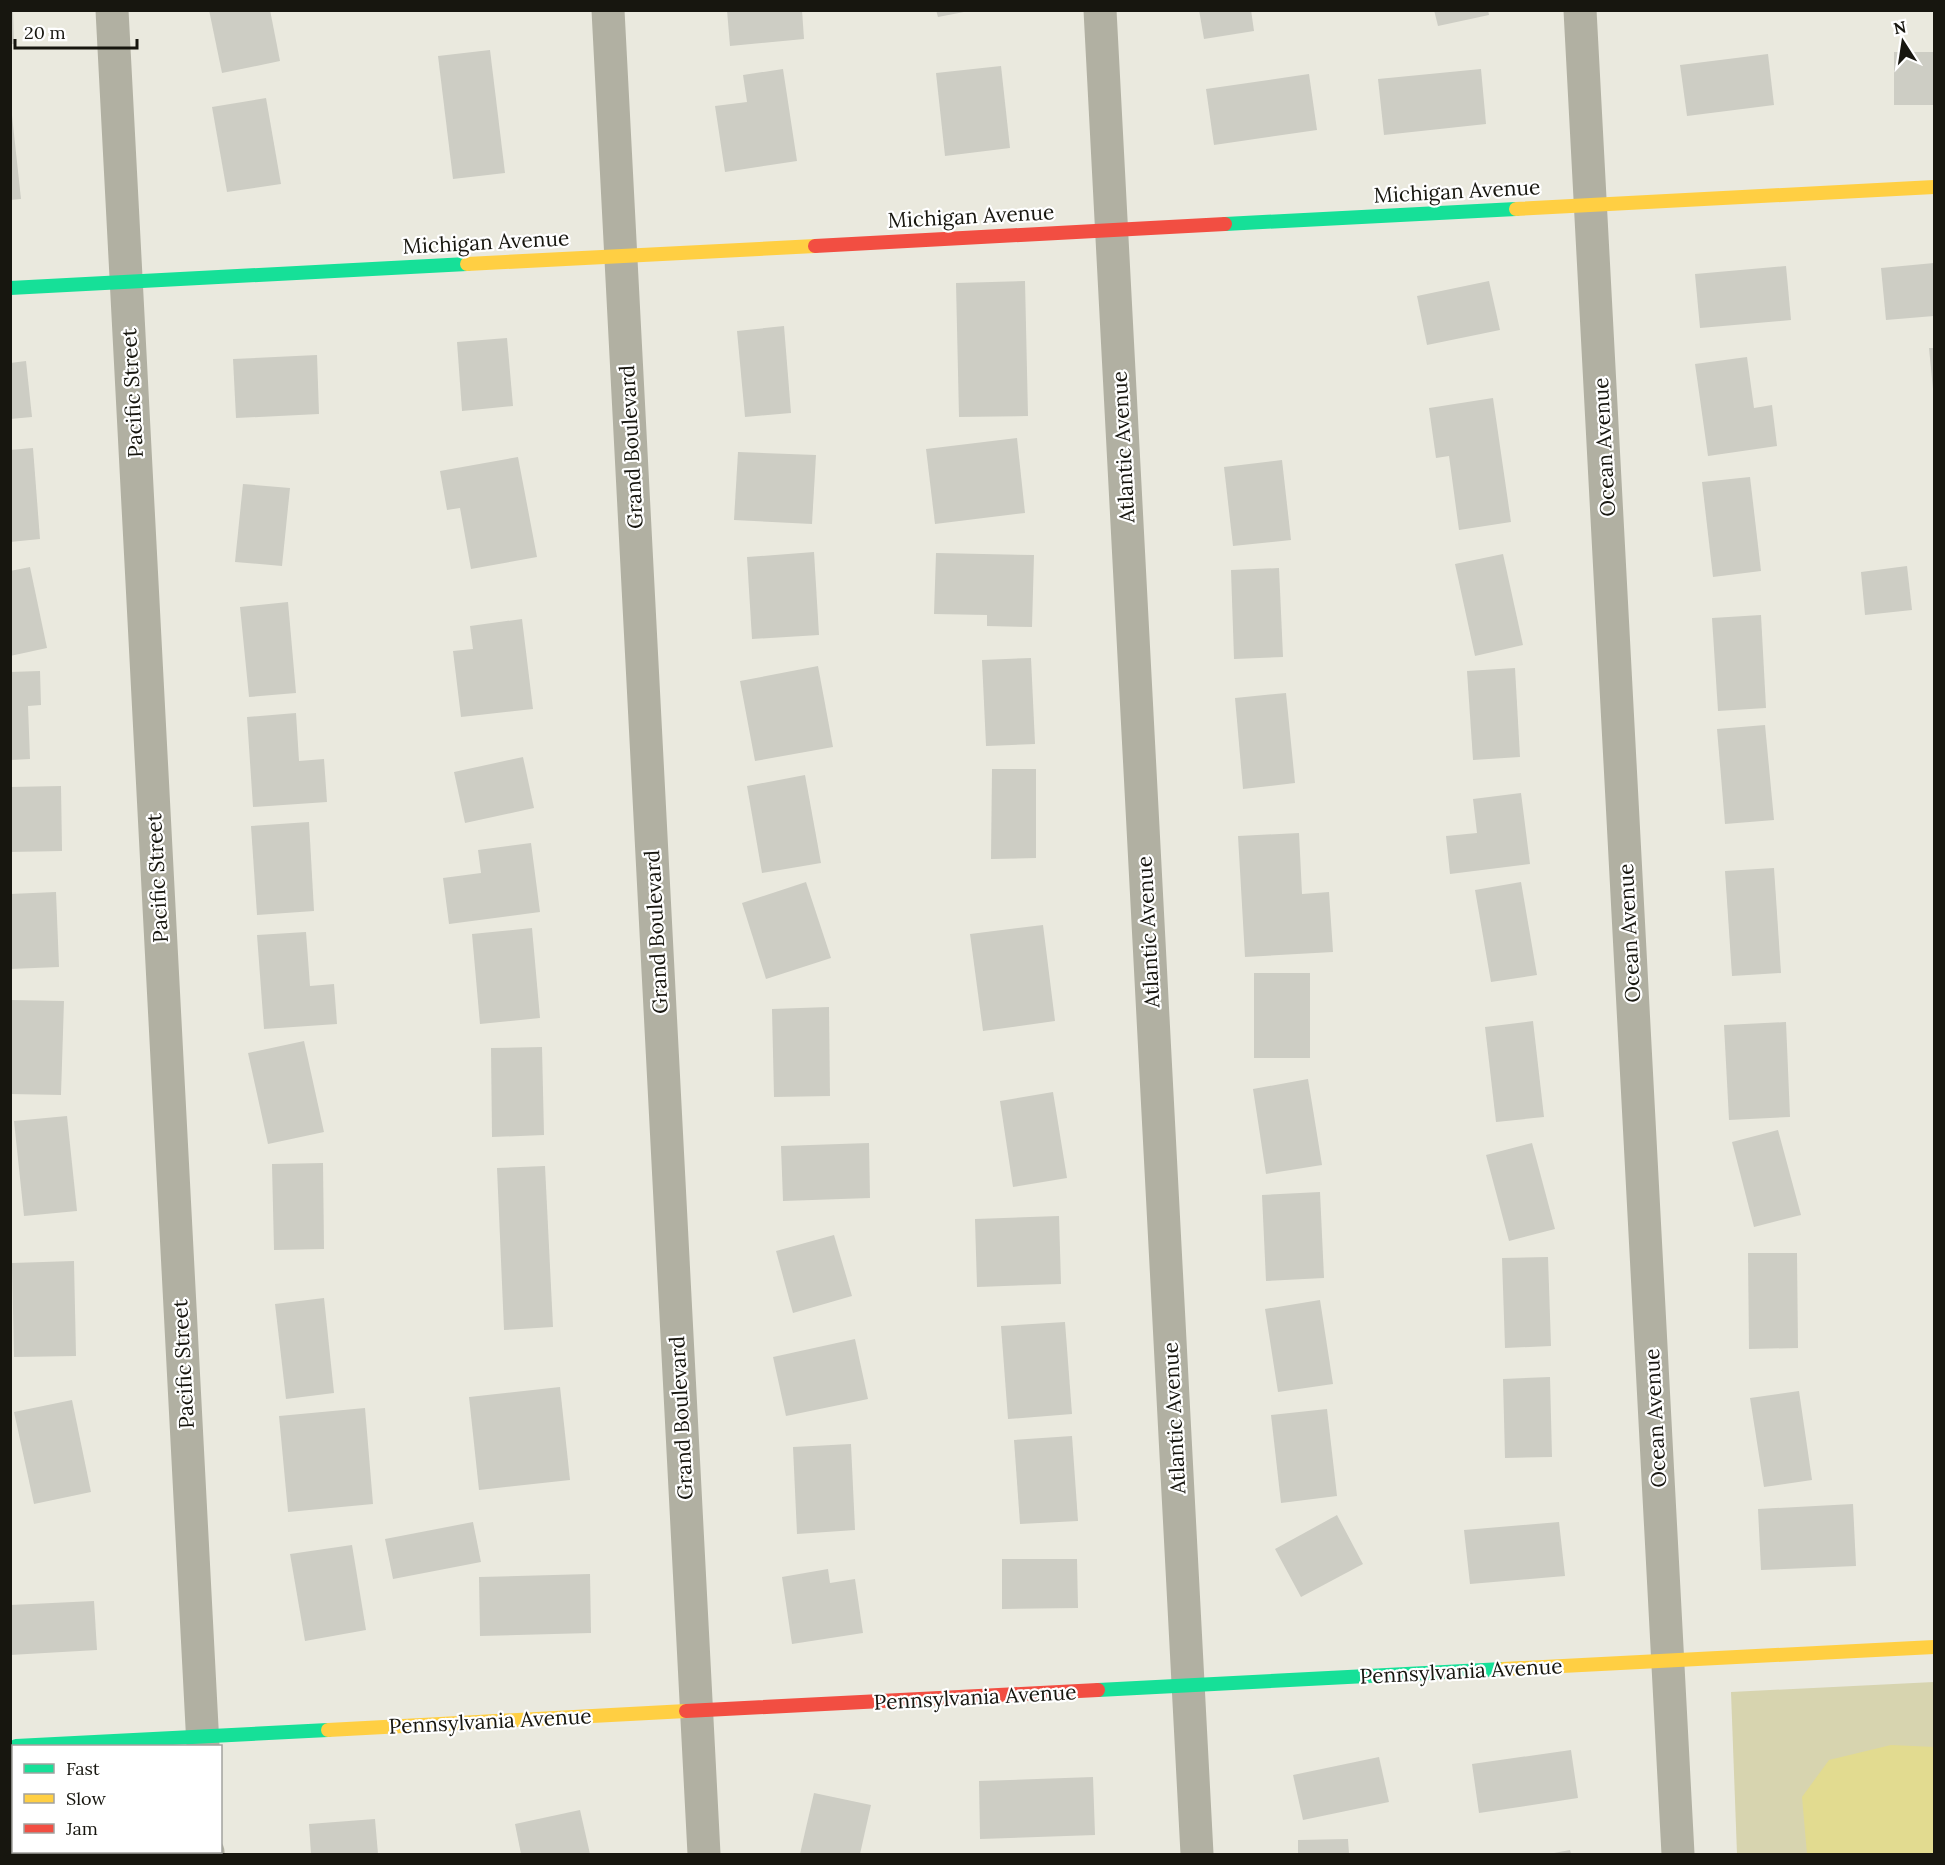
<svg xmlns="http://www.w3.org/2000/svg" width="1945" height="1865" viewBox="0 0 1945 1865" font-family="Lora,serif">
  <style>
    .green { fill: #d7d4af }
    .water { fill: #e2db90 }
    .building { fill: #cdcdc4 }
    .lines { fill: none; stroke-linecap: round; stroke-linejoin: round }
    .street { stroke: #b1b0a2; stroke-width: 33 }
    .fast { stroke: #16e098; stroke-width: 14 }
    .slow { stroke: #ffcf43; stroke-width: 14 }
    .jam { stroke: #f24e42; stroke-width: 14 }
    .labels { text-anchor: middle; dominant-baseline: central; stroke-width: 4.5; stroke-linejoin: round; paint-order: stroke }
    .street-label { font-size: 21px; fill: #17160f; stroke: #fff }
  </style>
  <rect width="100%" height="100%" fill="#eae9de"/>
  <polygon class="green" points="1934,1682 1934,1854 1737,1854 1731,1692"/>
  <polygon class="water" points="1891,1745 1934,1747 1934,1854 1807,1854 1802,1797 1829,1760"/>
  <g class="building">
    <polygon points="10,10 13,10 14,44 10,44"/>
    <polygon points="209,10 270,10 280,61 222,73"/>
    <polygon points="727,10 802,10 804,39 730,46"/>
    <polygon points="936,10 964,10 964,12 938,17"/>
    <polygon points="1199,10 1251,10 1254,31 1204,39"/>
    <polygon points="1434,10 1488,10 1489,15 1438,26"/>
    <polygon points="490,50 505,173 453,179 438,56"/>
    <rect x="1894" y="52" width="40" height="53"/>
    <polygon points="1768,54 1774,105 1687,116 1680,65"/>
    <polygon points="1001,66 1010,148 945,156 936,73"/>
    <polygon points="783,69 797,161 725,172 715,106 747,102 743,75"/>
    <polygon points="1481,69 1486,124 1384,135 1378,79"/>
    <polygon points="1309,74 1317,130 1214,145 1206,89"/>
    <polygon points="10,97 21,199 10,200"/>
    <polygon points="266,98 281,184 227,192 212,107"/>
    <polygon points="1934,263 1934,316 1886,320 1881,268"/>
    <polygon points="1786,266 1791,320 1700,328 1695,274"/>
    <polygon points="1025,281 1028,416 959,417 956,283"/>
    <polygon points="1489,281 1500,330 1427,345 1417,296"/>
    <polygon points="784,326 791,413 745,417 737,331"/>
    <polygon points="507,338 513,406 462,411 457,342"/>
    <polygon points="1929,348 1934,348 1934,389 1933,389"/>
    <polygon points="317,355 319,414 236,418 233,359"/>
    <polygon points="1747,357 1754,408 1772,405 1777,446 1708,456 1695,364"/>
    <polygon points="26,361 32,417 10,419 10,363"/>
    <polygon points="1493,398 1511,522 1459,530 1449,456 1436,458 1429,408"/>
    <polygon points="1017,438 1025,513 935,524 926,449"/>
    <polygon points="33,448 40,539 10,542 10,450"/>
    <polygon points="738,452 816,455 812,524 734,520"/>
    <polygon points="518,457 537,557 471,569 460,508 447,510 440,471"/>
    <polygon points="1282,460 1291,540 1233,546 1224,467"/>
    <polygon points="1750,477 1761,571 1713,577 1702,482"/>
    <polygon points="243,484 290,488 282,566 235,562"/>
    <polygon points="814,552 819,635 752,639 747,557"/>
    <polygon points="936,553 1034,555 1032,627 987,626 987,615 934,614"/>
    <polygon points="1503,554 1523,645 1475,656 1455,564"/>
    <polygon points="1907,566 1912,610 1865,615 1861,572"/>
    <polygon points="30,567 47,648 10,656 10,571"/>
    <polygon points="1279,568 1283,657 1234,659 1231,570"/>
    <polygon points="288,602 296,693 249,697 240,607"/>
    <polygon points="1761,615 1766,708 1718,711 1712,618"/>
    <polygon points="522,619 533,709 461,717 453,651 473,649 470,626"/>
    <polygon points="1031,658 1035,744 986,746 982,660"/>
    <polygon points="818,666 833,747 755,761 740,681"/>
    <polygon points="1515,668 1520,757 1473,760 1467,671"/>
    <polygon points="40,671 41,705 28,706 30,759 10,760 10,672"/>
    <polygon points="1286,693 1295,783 1243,789 1235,698"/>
    <polygon points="296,713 299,761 324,759 327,802 253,807 247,717"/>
    <polygon points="1765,725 1774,820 1725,824 1717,729"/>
    <polygon points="523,757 534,808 465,823 454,772"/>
    <polygon points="992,769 1036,769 1036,858 991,859"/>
    <polygon points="805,775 821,863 762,873 747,786"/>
    <polygon points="61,786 62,851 10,852 10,787"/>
    <polygon points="1521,793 1530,864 1450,874 1446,836 1477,833 1473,799"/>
    <polygon points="309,822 314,911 257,915 251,826"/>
    <polygon points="1299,833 1302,894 1329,892 1333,952 1245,957 1238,836"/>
    <polygon points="531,843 540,912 449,924 443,878 481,873 478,850"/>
    <polygon points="1774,868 1781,973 1732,976 1725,871"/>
    <polygon points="806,882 831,958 766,979 742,903"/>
    <polygon points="1521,882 1537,975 1491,982 1475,890"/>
    <polygon points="56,892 59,967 10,969 10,894"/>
    <polygon points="1043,925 1055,1021 983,1031 970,934"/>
    <polygon points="532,928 540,1018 480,1024 472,934"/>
    <polygon points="306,932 310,986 334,984 337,1024 264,1029 257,935"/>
    <rect x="1254" y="973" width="56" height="85"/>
    <polygon points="10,1000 64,1001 61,1095 10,1094"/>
    <polygon points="829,1007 830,1096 774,1097 772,1009"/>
    <polygon points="1533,1021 1544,1117 1496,1122 1485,1027"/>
    <polygon points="1786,1022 1790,1117 1729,1120 1724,1025"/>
    <polygon points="304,1041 324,1132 268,1144 248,1053"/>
    <polygon points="542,1047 544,1135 492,1137 491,1048"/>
    <polygon points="1308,1079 1322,1165 1266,1174 1253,1089"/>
    <polygon points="1053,1092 1067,1178 1013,1187 1000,1101"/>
    <polygon points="67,1116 77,1211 24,1216 14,1121"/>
    <polygon points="1778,1130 1801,1215 1754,1227 1732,1142"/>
    <polygon points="869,1143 870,1198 783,1201 781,1146"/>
    <polygon points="1532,1143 1555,1229 1509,1241 1486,1155"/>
    <polygon points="323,1163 324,1249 274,1250 272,1164"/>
    <polygon points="545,1166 553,1327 504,1330 497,1168"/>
    <polygon points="1320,1192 1324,1278 1266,1281 1262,1195"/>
    <polygon points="1059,1216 1061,1284 977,1287 975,1219"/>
    <polygon points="834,1235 852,1296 793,1313 776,1251"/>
    <polygon points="1748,1253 1797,1253 1798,1348 1749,1349"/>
    <polygon points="1548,1257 1551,1346 1505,1348 1502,1258"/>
    <polygon points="74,1261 76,1356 14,1357 12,1263"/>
    <polygon points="324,1298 334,1393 286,1399 275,1304"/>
    <polygon points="1320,1300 1333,1384 1278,1392 1265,1309"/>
    <polygon points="1065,1322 1072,1414 1008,1419 1001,1326"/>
    <polygon points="855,1339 868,1399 786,1416 773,1357"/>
    <polygon points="1550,1377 1552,1457 1505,1458 1503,1379"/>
    <polygon points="560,1387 570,1480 479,1490 469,1397"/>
    <polygon points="1799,1391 1812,1480 1764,1487 1750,1398"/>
    <polygon points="72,1400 91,1492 34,1504 14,1412"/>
    <polygon points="365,1408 373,1504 288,1512 279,1416"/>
    <polygon points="1327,1409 1337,1496 1281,1503 1271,1415"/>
    <polygon points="1072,1436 1078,1521 1020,1524 1014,1440"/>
    <polygon points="851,1444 855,1530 797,1534 793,1447"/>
    <polygon points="1853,1504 1856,1566 1761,1570 1758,1509"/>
    <polygon points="1337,1515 1363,1564 1301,1597 1275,1549"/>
    <polygon points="473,1522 481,1562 393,1579 385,1539"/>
    <polygon points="1559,1522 1565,1576 1470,1584 1464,1530"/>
    <polygon points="352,1545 366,1630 305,1641 290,1554"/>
    <polygon points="1002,1559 1077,1559 1078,1608 1002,1609"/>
    <polygon points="828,1569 830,1583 855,1579 863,1633 792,1644 782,1577"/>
    <polygon points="590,1574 591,1633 480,1636 479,1577"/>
    <polygon points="94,1601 97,1650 10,1655 10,1605"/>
    <polygon points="1571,1750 1578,1798 1479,1813 1472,1764"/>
    <polygon points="1379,1757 1389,1802 1303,1820 1293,1775"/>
    <polygon points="1093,1777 1095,1835 980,1839 979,1781"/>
    <polygon points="814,1793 871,1805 860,1854 800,1854"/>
    <polygon points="580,1810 590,1854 521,1854 515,1824"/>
    <polygon points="375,1819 378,1854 311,1854 309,1824"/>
    <polygon points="1348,1839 1349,1854 1298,1854 1298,1840"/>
    <polygon points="14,1840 14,1852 108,1852 108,1854 10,1854 10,1841"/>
    <polygon points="1570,1850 1571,1854 1554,1854 1554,1853"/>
  </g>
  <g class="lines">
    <g class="street">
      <polyline points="112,10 203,1746"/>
      <polyline points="608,10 704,1854"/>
      <polyline points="1100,10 1197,1854"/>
      <polyline points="1580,10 1678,1854"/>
      <polyline points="208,1852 208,1854"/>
    </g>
    <g class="fast">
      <polyline points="1225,224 1516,209"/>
      <polyline points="10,288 467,264"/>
      <polyline points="1098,1690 1503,1669"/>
      <polyline points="16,1746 328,1730"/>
    </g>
    <g class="slow">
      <polyline points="1516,209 1934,187"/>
      <polyline points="467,264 815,246"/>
      <polyline points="1503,1669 1934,1647"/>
      <polyline points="328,1730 686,1711"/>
    </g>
    <g class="jam">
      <polyline points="815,246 1225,224"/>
      <polyline points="686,1711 1098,1690"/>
    </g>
  </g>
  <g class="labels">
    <g class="street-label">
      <text transform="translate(1457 191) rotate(-3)">Michigan Avenue</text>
      <text transform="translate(971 216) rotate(-3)">Michigan Avenue</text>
      <text transform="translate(486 242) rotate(-3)">Michigan Avenue</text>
      <text transform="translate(132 393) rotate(-93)">Pacific Street</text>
      <text transform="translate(631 447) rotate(-93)">Grand Boulevard</text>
      <text transform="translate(1123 447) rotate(-93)">Atlantic Avenue</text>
      <text transform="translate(1604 447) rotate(-93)">Ocean Avenue</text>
      <text transform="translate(157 878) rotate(-93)">Pacific Street</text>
      <text transform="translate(656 932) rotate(-93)">Grand Boulevard</text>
      <text transform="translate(1148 932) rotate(-93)">Atlantic Avenue</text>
      <text transform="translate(1629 933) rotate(-93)">Ocean Avenue</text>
      <text transform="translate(183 1364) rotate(-93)">Pacific Street</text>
      <text transform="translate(681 1418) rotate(-93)">Grand Boulevard</text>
      <text transform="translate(1174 1418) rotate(-93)">Atlantic Avenue</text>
      <text transform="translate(1655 1418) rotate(-93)">Ocean Avenue</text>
      <text transform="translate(1461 1671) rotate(-3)">Pennsylvania Avenue</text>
      <text transform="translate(975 1697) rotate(-3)">Pennsylvania Avenue</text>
      <text transform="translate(490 1721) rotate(-3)">Pennsylvania Avenue</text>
    </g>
  </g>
  <rect width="1945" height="1865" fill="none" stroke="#17160f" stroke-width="24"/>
  <rect x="12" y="1745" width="210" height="108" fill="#ffffff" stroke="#a2a29f" stroke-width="1.5"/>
  <rect x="24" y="1764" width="30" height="9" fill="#16e098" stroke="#a2a29f" stroke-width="1.5"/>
  <text x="66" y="1775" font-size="18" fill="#17160f">Fast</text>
  <rect x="24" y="1794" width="30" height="9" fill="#ffcf43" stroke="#a2a29f" stroke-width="1.5"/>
  <text x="66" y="1805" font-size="18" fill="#17160f">Slow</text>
  <rect x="24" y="1824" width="30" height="9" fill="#f24e42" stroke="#a2a29f" stroke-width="1.5"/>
  <text x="66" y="1835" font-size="18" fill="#17160f">Jam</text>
  <g transform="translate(1903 42) rotate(348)" stroke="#ffffff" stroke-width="4.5" paint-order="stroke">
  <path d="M0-4.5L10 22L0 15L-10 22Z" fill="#17160f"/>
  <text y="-9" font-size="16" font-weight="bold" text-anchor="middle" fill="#17160f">N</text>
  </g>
  <path d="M15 39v9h122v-9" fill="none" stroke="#17160f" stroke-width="3"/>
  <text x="24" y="39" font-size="18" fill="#17160f" stroke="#ffffff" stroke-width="4.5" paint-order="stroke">20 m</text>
</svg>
